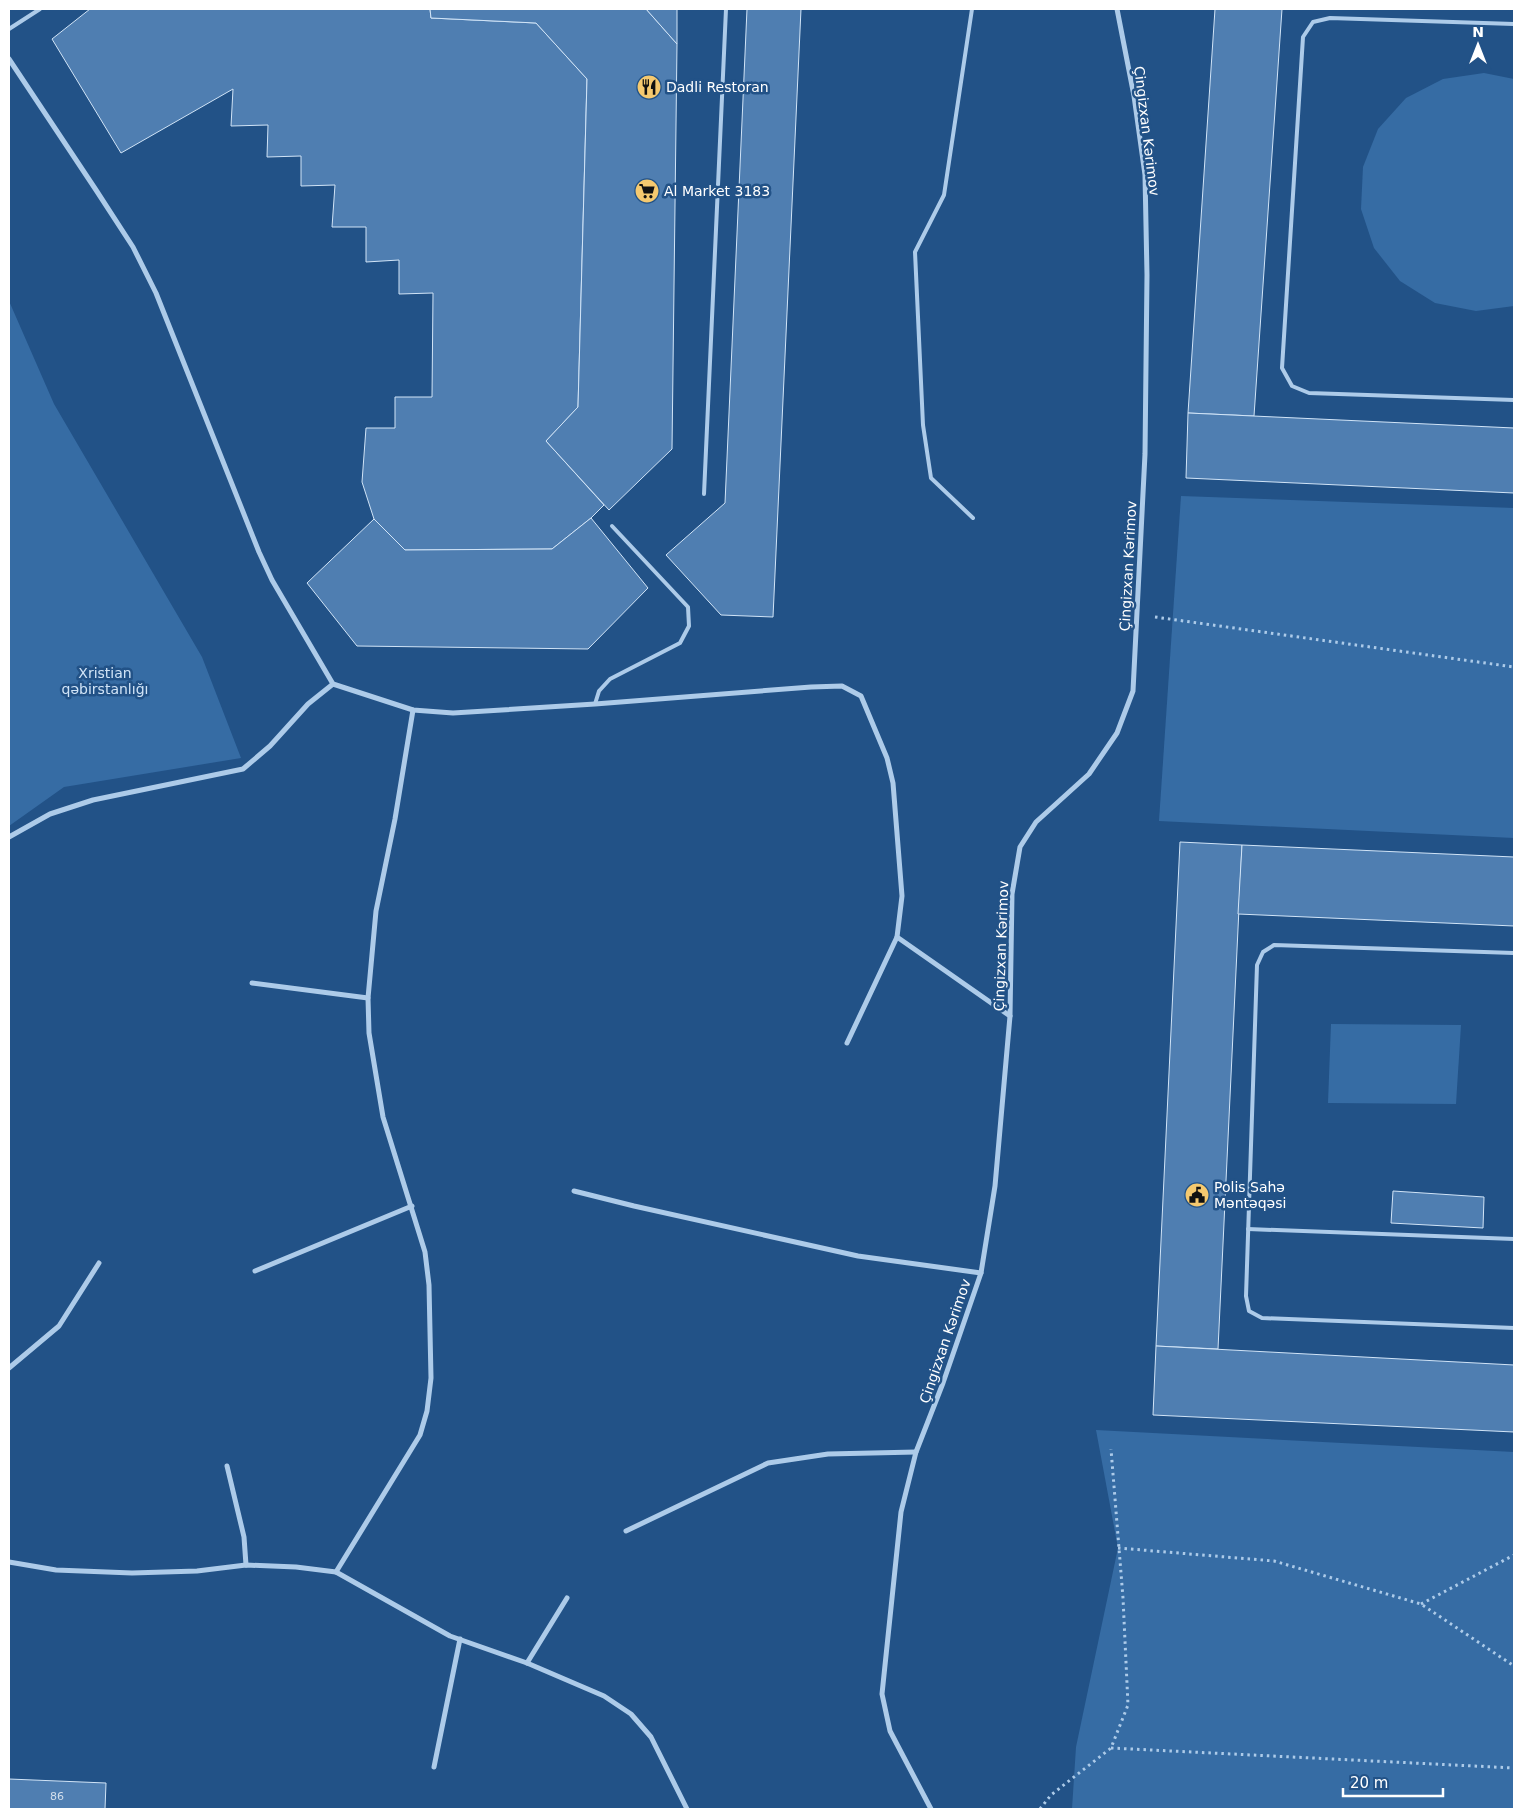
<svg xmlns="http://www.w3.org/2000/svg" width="1523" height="1818" viewBox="0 0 1523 1818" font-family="'DejaVu Sans',sans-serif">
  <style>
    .green { fill: #366ca4 }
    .building { fill: #4f7eb1; stroke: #d1e4f7 }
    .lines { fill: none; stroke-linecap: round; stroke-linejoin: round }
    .path { stroke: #adcbe9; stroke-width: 3; stroke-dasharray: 2.5 4; stroke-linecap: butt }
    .lane { stroke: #adcbe9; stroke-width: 4 }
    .street { stroke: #adcbe9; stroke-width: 5 }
    .labels { text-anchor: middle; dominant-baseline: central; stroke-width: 5; stroke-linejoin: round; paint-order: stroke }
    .number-label { font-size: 11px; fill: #d3dfec }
    .poi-label { font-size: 14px; fill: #fff; stroke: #225287; text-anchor: start }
    .street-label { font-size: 14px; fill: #fff; stroke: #225287 }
    .park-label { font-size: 14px; fill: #d1e4f7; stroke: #225287 }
  </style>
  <rect width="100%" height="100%" fill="#225287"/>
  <g class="green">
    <polygon points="1484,73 1514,79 1514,306 1476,311 1435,303 1400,281 1374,248 1361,209 1363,167 1378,129 1406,98 1443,79"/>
    <polygon points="9,301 54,404 202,657 241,758 64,787 9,826"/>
    <polygon points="1181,496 1514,508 1514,838 1159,821"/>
    <polygon points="1331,1024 1461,1025 1456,1104 1328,1103"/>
    <polygon points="1096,1430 1514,1452 1514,1809 1072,1809 1076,1747 1118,1548"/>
  </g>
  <g class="building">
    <polygon points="90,9 430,9 431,18 536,23 587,79 578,407 546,441 604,505 591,518 552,549 405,550 374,519 362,482 366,428 395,428 395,397 432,397 433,293 399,294 399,260 366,262 366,227 332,227 335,185 301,186 301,156 267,157 268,125 231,126 233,89 121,153 52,39"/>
    <polygon points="430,9 646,9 677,44 672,449 609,510 546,441 578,407 587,79 536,23 431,18"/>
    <polygon points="646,9 677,9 677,44"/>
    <polygon points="747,9 801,9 773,617 721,615 666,555 725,503"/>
    <polygon points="1215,9 1282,9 1254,416 1188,413"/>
    <polygon points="1188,413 1514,428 1514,493 1186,478"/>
    <polygon points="591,518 648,588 588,649 357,646 307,583 374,519 405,550 552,549"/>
    <polygon points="1180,842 1242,845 1218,1349 1156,1346"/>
    <polygon points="1242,845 1514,857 1514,926 1238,914"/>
    <polygon points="1393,1191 1484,1197 1483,1228 1391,1223"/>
    <polygon points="1156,1346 1514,1365 1514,1432 1153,1415"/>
    <polygon points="9,1779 106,1783 105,1809 9,1809"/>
  </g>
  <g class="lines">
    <g class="path">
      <polyline points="1155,617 1514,667"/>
      <polyline points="1118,1548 1274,1561 1421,1604 1514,1666"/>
      <polyline points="1421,1604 1514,1555"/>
      <polyline points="1111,1748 1514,1768"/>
      <polyline points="1040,1809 1051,1795 1111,1748 1128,1705 1123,1598 1111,1449"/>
    </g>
    <g class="lane">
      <polyline points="972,9 944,195 915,252 923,425 931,478 973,518"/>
      <polyline points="1514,24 1330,18 1313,22 1303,37 1282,368 1292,386 1309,393 1514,400"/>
      <polyline points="9,29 40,9"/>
      <polyline points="704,494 726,9"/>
      <polyline points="595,704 599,691 610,679 680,643 689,626 688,607 612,526"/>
      <polyline points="1514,953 1274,945 1263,952 1257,965 1246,1296 1249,1311 1262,1318 1514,1328"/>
      <polyline points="1248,1229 1514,1239"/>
    </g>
    <g class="street">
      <polyline points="9,59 96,190 133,247 156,293 259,552 272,580 333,684 413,710 453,713 595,704 811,687 842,686 861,696 887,758 893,783 902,896 897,937 1010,1016"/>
      <polyline points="9,837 50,814 93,800 243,769 270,746 308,704 333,684"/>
      <polyline points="252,983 368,998"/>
      <polyline points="847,1043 897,937"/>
      <polyline points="574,1191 634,1206 858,1256 981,1273"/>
      <polyline points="255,1271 412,1206"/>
      <polyline points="9,1368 59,1326 99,1263"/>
      <polyline points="227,1466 244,1537 246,1565"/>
      <polyline points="626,1531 768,1463 828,1454 916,1452"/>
      <polyline points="9,1562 56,1570 132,1573 197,1571 246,1565 296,1567 336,1572 450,1636 527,1663 604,1696 631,1714 651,1737 687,1809"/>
      <polyline points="336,1572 420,1435 427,1411 431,1378 429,1285 425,1252 383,1117 369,1033 368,998 376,911 395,819 413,710"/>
      <polyline points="527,1663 567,1598"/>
      <polyline points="434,1767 460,1639"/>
      <polyline points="931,1809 890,1731 882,1694 901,1512 916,1452 943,1383 981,1273 995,1186 1010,1016 1012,894 1020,847 1036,822 1089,774 1117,733 1133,691 1145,454 1147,275 1145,175 1134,96 1117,9"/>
    </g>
  </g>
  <defs>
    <symbol id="restaurant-disc" viewBox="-11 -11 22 22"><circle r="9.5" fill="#f5c96f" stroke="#225287"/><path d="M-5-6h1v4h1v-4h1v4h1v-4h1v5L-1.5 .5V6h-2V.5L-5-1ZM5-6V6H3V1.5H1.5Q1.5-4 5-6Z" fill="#111"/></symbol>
    <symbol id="supermarket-disc" viewBox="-11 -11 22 22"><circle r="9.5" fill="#f5c96f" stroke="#225287"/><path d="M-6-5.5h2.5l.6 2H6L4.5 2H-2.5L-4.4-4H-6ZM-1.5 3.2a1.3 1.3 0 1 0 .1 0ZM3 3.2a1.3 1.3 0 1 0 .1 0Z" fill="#111"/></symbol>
    <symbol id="civic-disc" viewBox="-11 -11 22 22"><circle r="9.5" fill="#f5c96f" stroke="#225287"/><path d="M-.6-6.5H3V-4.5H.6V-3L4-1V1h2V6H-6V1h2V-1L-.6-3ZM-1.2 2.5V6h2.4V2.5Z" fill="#111"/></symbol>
  </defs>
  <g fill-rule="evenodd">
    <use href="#restaurant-disc" x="635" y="73" width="28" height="28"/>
    <use href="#supermarket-disc" x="633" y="177" width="28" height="28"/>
    <use href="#civic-disc" x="1183" y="1181" width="28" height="28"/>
  </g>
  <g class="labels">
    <g class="number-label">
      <text x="57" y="1796">86</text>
    </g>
    <g class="poi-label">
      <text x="666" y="87">Dadli Restoran</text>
      <text x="664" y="191">Al Market 3183</text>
      <text x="1214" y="1187">Polis Sahə<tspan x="1214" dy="16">Məntəqəsi</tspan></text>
    </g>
    <g class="street-label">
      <text transform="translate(1147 131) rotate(83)">Çingizxan Kərimov</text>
      <text transform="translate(1128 566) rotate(-87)">Çingizxan Kərimov</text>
      <text transform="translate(1001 946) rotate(-88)">Çingizxan Kərimov</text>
      <text transform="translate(945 1341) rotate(-71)">Çingizxan Kərimov</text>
    </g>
    <g class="park-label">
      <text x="105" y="673">Xristian<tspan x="105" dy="16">qəbirstanlığı</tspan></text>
    </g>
  </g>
  <rect width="1523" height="1818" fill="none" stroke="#ffffff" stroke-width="20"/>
  <g transform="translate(1478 45)" stroke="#225287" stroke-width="4" paint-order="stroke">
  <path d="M0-4L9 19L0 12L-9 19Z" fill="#ffffff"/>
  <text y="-8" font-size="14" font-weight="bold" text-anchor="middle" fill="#ffffff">N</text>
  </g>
  <path d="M1343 1788v8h100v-8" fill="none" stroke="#ffffff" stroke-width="2.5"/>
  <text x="1350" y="1788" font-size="15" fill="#ffffff" stroke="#225287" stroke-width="4" paint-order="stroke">20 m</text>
</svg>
